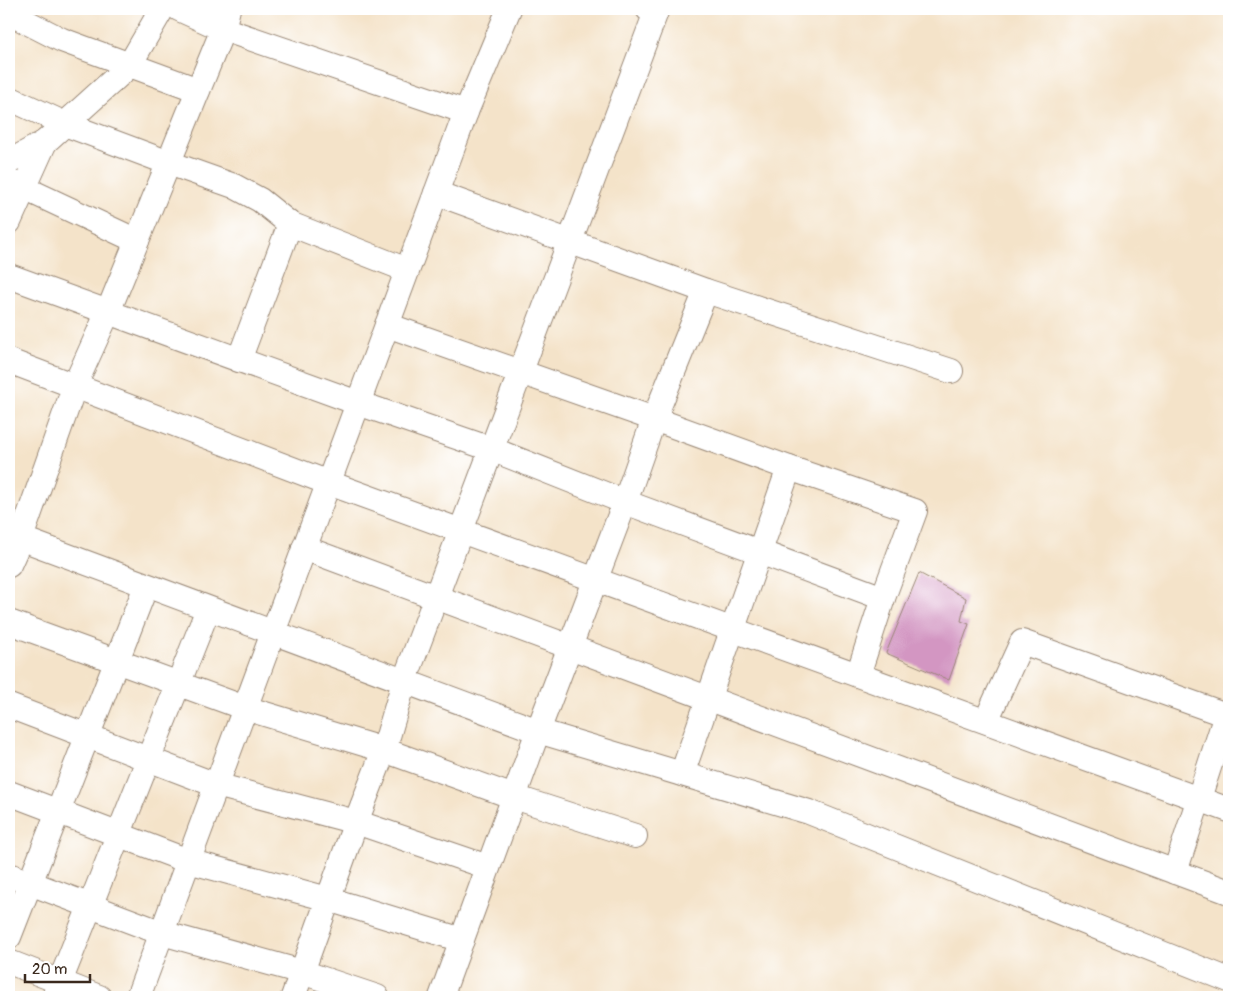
<svg xmlns="http://www.w3.org/2000/svg" width="1238" height="1006" viewBox="0 0 1238 1006" font-family="Pangolin,sans-serif">
  <style>
    .building { fill: #d396c2 }
    .lines { fill: none; stroke-linecap: round; stroke-linejoin: round }
    .minor-casing { stroke: #988674; stroke-width: 26 }
    .minor { stroke: #fff; stroke-width: 24 }
  </style>
  <rect width="100%" height="100%" fill="#fff"/>
  <filter id="ink" filterUnits="userSpaceOnUse"><feTurbulence type="fractalNoise" baseFrequency=".02" numOctaves="2"/><feDisplacementMap in="SourceGraphic" scale="10" xChannelSelector="R" yChannelSelector="G"/><feConvolveMatrix kernelMatrix="1 2 1 2 8 2 1 2 1" color-interpolation-filters="sRGB"/></filter>
  <filter id="wash" filterUnits="userSpaceOnUse"><feTurbulence type="fractalNoise" baseFrequency=".0096" numOctaves="4" result="noise"/><feDisplacementMap in="SourceGraphic" scale="20" xChannelSelector="R" yChannelSelector="G"/><feGaussianBlur stdDeviation="1.12" result="paint"/><feColorMatrix in="noise" values="0 0 0 0 0 0 0 0 0 0 0 0 0 0 0 0 0 1.4 0 .05"/><feComposite in="paint" operator="in"/></filter>
  <g filter="url(#wash)">
    <rect width="100%" height="100%" fill="#f4e3c9"/>
    <g id="blocks">
      <polygon class="building" points="919,573 966,598 961,621 969,624 949,680 886,653"/>
    </g>
  </g>
  <g filter="url(#ink)">
    <use href="#blocks" fill-opacity="0" stroke="#988674" stroke-width="1"/>
    <g class="lines">
      <defs>
        <g id="minor">
          <polyline points="179,9 223,29 466,112"/>
          <polyline points="9,13 62,40 198,90"/>
          <polyline points="9,98 65,124 169,163 234,186 260,200 290,224 407,270"/>
          <polyline points="9,162 45,142 129,66 162,9"/>
          <polyline points="9,181 137,241"/>
          <polyline points="436,193 706,291 951,371"/>
          <polyline points="9,222 45,142"/>
          <polyline points="9,276 358,403 491,449 625,502 883,598"/>
          <polyline points="387,325 654,419 789,468 915,511 883,598 858,675"/>
          <polyline points="239,360 290,224"/>
          <polyline points="9,361 329,483 1229,810"/>
          <polyline points="9,534 538,731 809,812 1229,980"/>
          <polyline points="304,548 1229,892"/>
          <polyline points="9,565 21,538 75,385 108,312 223,29 228,9"/>
          <polyline points="9,622 245,708 384,750 514,797 635,836"/>
          <polyline points="9,706 216,785 356,822 488,867"/>
          <polyline points="986,721 1022,642 1229,716"/>
          <polyline points="682,774 789,468"/>
          <polyline points="9,793 188,861 328,899 462,940"/>
          <polyline points="1175,872 1226,715"/>
          <polyline points="9,875 162,933 302,972 377,997"/>
          <polyline points="9,937 146,586"/>
          <polyline points="9,962 99,997"/>
          <polyline points="54,997 208,609"/>
          <polyline points="138,997 466,112 509,9"/>
          <polyline points="293,997 356,822 384,750 404,682 656,12 648,9"/>
          <polyline points="441,997 538,731 625,502 654,419 706,291"/>
        </g>
      </defs>
      <use href="#minor" class="minor-casing"/>
      <use href="#minor" class="minor"/>
    </g>
  </g>
  <rect width="1238" height="1006" fill="none" stroke="#fff" stroke-width="30"/>
  <path d="M25 974v8h65v-8" fill="none" stroke="#3b2a1e" stroke-width="2.5"/>
  <text x="32" y="974" font-size="15" fill="#3b2a1e" stroke="#ffffff" stroke-width="4" paint-order="stroke">20 m</text>
</svg>
